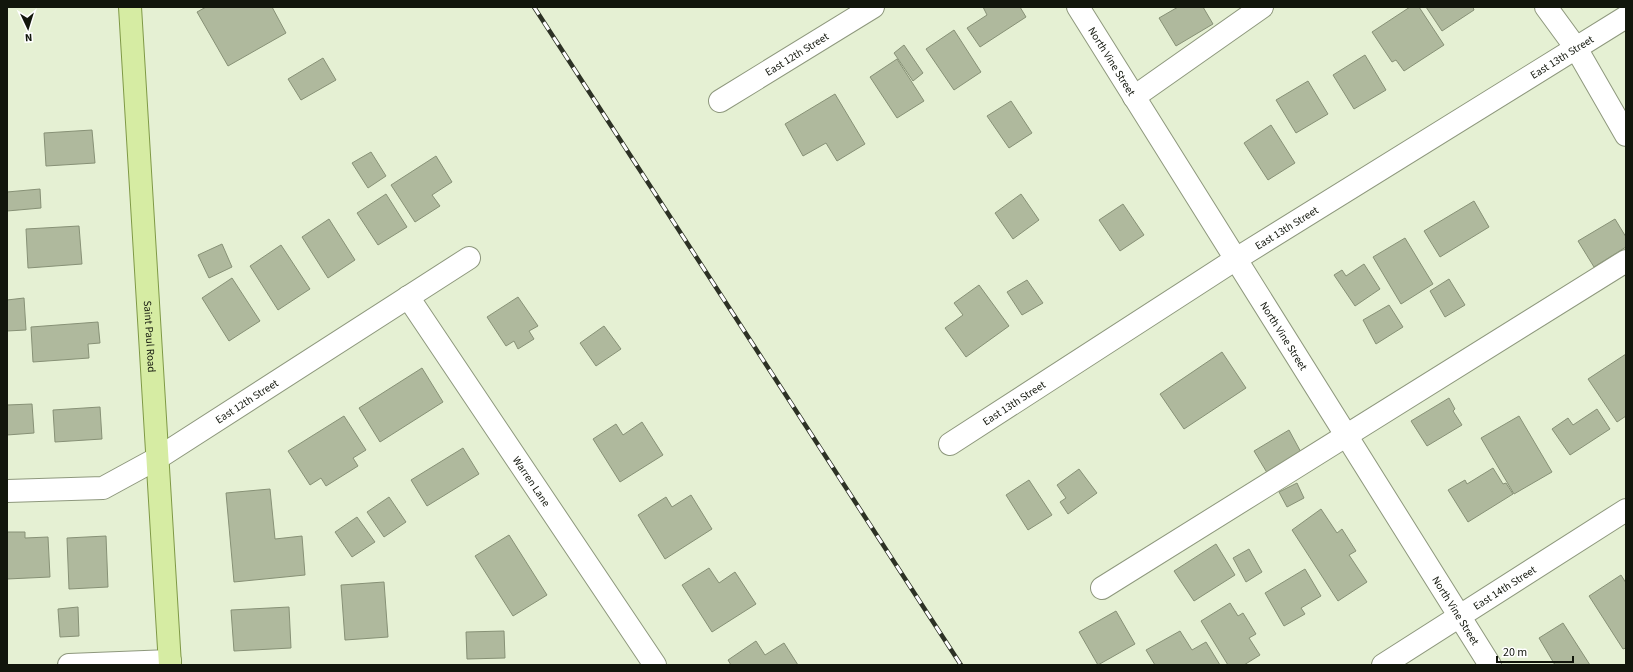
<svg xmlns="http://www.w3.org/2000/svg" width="1633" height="672" viewBox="0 0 1633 672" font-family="'Source Sans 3',sans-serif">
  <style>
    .building { fill: #afb99d; stroke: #879176 }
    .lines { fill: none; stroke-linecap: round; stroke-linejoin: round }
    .minor-casing { stroke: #8e987d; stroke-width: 24 }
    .major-casing { stroke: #7f9946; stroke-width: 24 }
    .minor { stroke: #fff; stroke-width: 22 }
    .major { stroke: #d6eca3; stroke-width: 22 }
    .rail-casing { stroke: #2d3225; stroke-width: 4.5 }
    .rail { stroke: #fff; stroke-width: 3; stroke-dasharray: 9; stroke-linecap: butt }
    .labels { text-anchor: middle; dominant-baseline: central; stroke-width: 3.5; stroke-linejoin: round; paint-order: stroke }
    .street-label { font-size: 11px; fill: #12160c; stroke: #fff }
  </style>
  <rect width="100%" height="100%" fill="#e5f0d3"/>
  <g class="building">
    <polygon points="206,7 272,7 286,33 228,66 197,12"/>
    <polygon points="983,7 1020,7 1026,17 980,47 967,28 987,15"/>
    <polygon points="1178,7 1203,7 1213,24 1176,46 1159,18"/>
    <polygon points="1410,7 1419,7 1444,45 1404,71 1396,60 1392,62 1372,32"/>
    <polygon points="1426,7 1473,7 1474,10 1442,31"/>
    <polygon points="954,30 981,72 954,90 926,49"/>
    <polygon points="904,45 923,73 913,81 894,53"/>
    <polygon points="1365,55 1386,90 1354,109 1333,75"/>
    <polygon points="323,58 336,80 301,100 288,79"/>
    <polygon points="897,59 924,101 897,118 870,77"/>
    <polygon points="1308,81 1328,114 1296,133 1276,100"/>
    <polygon points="835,94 865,144 837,161 826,143 803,156 785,124"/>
    <polygon points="1011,101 1032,133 1009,148 987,116"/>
    <polygon points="1271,125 1295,163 1268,180 1244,143"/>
    <polygon points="92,130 95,163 46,166 44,133"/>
    <polygon points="371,152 386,176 368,188 352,163"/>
    <polygon points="436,156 452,182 432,195 440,206 415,222 391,185"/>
    <polygon points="40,189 41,208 7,211 7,192"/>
    <polygon points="386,194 407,227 378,245 357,213"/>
    <polygon points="1021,194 1039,220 1013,239 995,213"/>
    <polygon points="1474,201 1489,227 1440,257 1424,231"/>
    <polygon points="1123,204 1144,235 1120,251 1099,220"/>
    <polygon points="329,219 355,260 328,278 302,237"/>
    <polygon points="1615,219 1626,237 1626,247 1594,267 1578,241"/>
    <polygon points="79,226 82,264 28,268 26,229"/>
    <polygon points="1405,238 1433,284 1401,304 1373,257"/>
    <polygon points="222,244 232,267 209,278 198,255"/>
    <polygon points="281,245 310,289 278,310 250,266"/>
    <polygon points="1364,264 1380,289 1355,306 1334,275 1342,270 1346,276"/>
    <polygon points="232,278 260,321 229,341 202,298"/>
    <polygon points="1449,279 1465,305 1445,317 1430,291"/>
    <polygon points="1027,280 1043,303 1022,315 1007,292"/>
    <polygon points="979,285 1009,326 966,357 945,328 963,315 954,303"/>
    <polygon points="518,297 538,326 529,331 534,339 518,349 514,341 506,346 487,317"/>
    <polygon points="24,298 26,330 7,331 7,300"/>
    <polygon points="1389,305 1403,327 1376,344 1363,320"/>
    <polygon points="98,322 100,343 88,344 89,358 33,362 31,327"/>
    <polygon points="604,326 621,349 596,366 580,343"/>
    <polygon points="1222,352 1246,388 1184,429 1160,394"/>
    <polygon points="1626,354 1626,416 1617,422 1588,379"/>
    <polygon points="422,368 443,402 380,442 359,408"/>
    <polygon points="1449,398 1455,409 1453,411 1462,425 1427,446 1411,421"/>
    <polygon points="32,404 34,433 7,435 7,405"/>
    <polygon points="100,407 102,439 55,442 53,410"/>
    <polygon points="1597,409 1610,429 1570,455 1552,429 1568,418 1573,425"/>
    <polygon points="344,416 366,450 353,458 358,466 326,486 321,478 310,485 288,451"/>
    <polygon points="1519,416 1552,472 1514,494 1481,438"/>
    <polygon points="642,422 663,455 620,482 593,439 616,424 623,435"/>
    <polygon points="1289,430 1303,456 1269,476 1254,451"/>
    <polygon points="463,448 479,474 427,506 411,480"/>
    <polygon points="1493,468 1503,484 1506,483 1513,494 1468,522 1448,490 1465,480 1467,484"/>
    <polygon points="1079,469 1097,493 1068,514 1060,502 1066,498 1057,485"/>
    <polygon points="1029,480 1052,515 1028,530 1006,495"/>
    <polygon points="1297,483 1304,498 1287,507 1279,492"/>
    <polygon points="270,489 275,539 302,536 305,575 234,582 226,493"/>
    <polygon points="691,495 712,529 665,559 638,515 666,497 672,507"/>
    <polygon points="389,497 406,522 384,537 367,512"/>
    <polygon points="1321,509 1337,533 1342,529 1356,551 1349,555 1367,582 1338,601 1292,530"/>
    <polygon points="357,517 375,542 352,557 335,532"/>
    <polygon points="7,532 25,532 25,538 48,537 50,577 7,579"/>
    <polygon points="509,535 547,595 513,616 475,556"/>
    <polygon points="106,536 108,587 69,589 67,538"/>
    <polygon points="1216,544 1235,575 1194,601 1174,571"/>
    <polygon points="1249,549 1262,572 1246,582 1233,558"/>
    <polygon points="709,568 719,583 735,572 756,604 712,632 682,585"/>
    <polygon points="1305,569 1321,596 1301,608 1305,614 1284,626 1265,593"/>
    <polygon points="1621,575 1626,583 1626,648 1623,649 1589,596"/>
    <polygon points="384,582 388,637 345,640 341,585"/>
    <polygon points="1230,603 1238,616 1243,613 1256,634 1249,638 1260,655 1244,665 1228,665 1201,621"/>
    <polygon points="78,607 79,636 60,637 58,609"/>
    <polygon points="289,607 291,648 234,651 231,610"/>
    <polygon points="1116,611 1135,644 1098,665 1079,632"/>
    <polygon points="1563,623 1590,665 1555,665 1539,638"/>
    <polygon points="504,631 505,658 467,659 466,632"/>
    <polygon points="1180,631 1192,650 1206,642 1220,665 1155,665 1146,650"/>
    <polygon points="756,641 765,655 784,643 798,665 731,665 728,660"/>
  </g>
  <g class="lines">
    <defs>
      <g id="minor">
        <path id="s1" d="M1078,7L1490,665"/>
        <polyline points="1546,7 1576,48 1626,135"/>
        <polyline points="1134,97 1262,7"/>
        <path id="s2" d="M720,101L873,7"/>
        <path id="s3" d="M408,297L655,665"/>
        <path id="s4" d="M950,444L1236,259L1626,17"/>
        <path id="s5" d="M7,491L103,488L158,458L469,258"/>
        <polyline points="1102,588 1626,261"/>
        <polyline points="69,665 170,661"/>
        <path id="s6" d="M1383,665L1626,510"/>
      </g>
      <g id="major">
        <path id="s7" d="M130,7L170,665"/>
      </g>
    </defs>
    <use href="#minor" class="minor-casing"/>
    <use href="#major" class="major-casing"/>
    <use href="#minor" class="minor"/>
    <use href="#major" class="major"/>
    <defs>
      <polyline id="rail" points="534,7 961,665"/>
    </defs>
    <use href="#rail" class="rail-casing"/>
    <use href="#rail" class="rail"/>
  </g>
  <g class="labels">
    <g class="street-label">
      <text stroke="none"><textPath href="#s2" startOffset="90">East 12th Street</textPath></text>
      <text stroke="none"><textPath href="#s4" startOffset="724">East 13th Street</textPath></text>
      <text stroke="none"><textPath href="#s1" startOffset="64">North Vine Street</textPath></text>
      <text stroke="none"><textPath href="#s4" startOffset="400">East 13th Street</textPath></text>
      <text stroke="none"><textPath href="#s7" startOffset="330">Saint Paul Road</textPath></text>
      <text stroke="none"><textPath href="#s1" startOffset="388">North Vine Street</textPath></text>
      <text stroke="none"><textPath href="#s5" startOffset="264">East 12th Street</textPath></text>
      <text stroke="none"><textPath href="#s4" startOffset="76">East 13th Street</textPath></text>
      <text stroke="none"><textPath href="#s3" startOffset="222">Warren Lane</textPath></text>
      <text stroke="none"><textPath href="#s6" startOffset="144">East 14th Street</textPath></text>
      <text stroke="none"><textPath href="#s1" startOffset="712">North Vine Street</textPath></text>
    </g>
  </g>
  <rect width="1633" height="672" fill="none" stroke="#12160c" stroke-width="16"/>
  <g transform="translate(28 28) rotate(176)" stroke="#ffffff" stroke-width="3" paint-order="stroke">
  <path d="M0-3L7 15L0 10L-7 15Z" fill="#12160c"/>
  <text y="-6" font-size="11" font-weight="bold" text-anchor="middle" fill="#12160c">N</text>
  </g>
  <path d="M1497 656v6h76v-6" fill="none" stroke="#12160c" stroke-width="2"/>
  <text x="1503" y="656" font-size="12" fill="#12160c" stroke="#ffffff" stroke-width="3" paint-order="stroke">20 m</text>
</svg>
